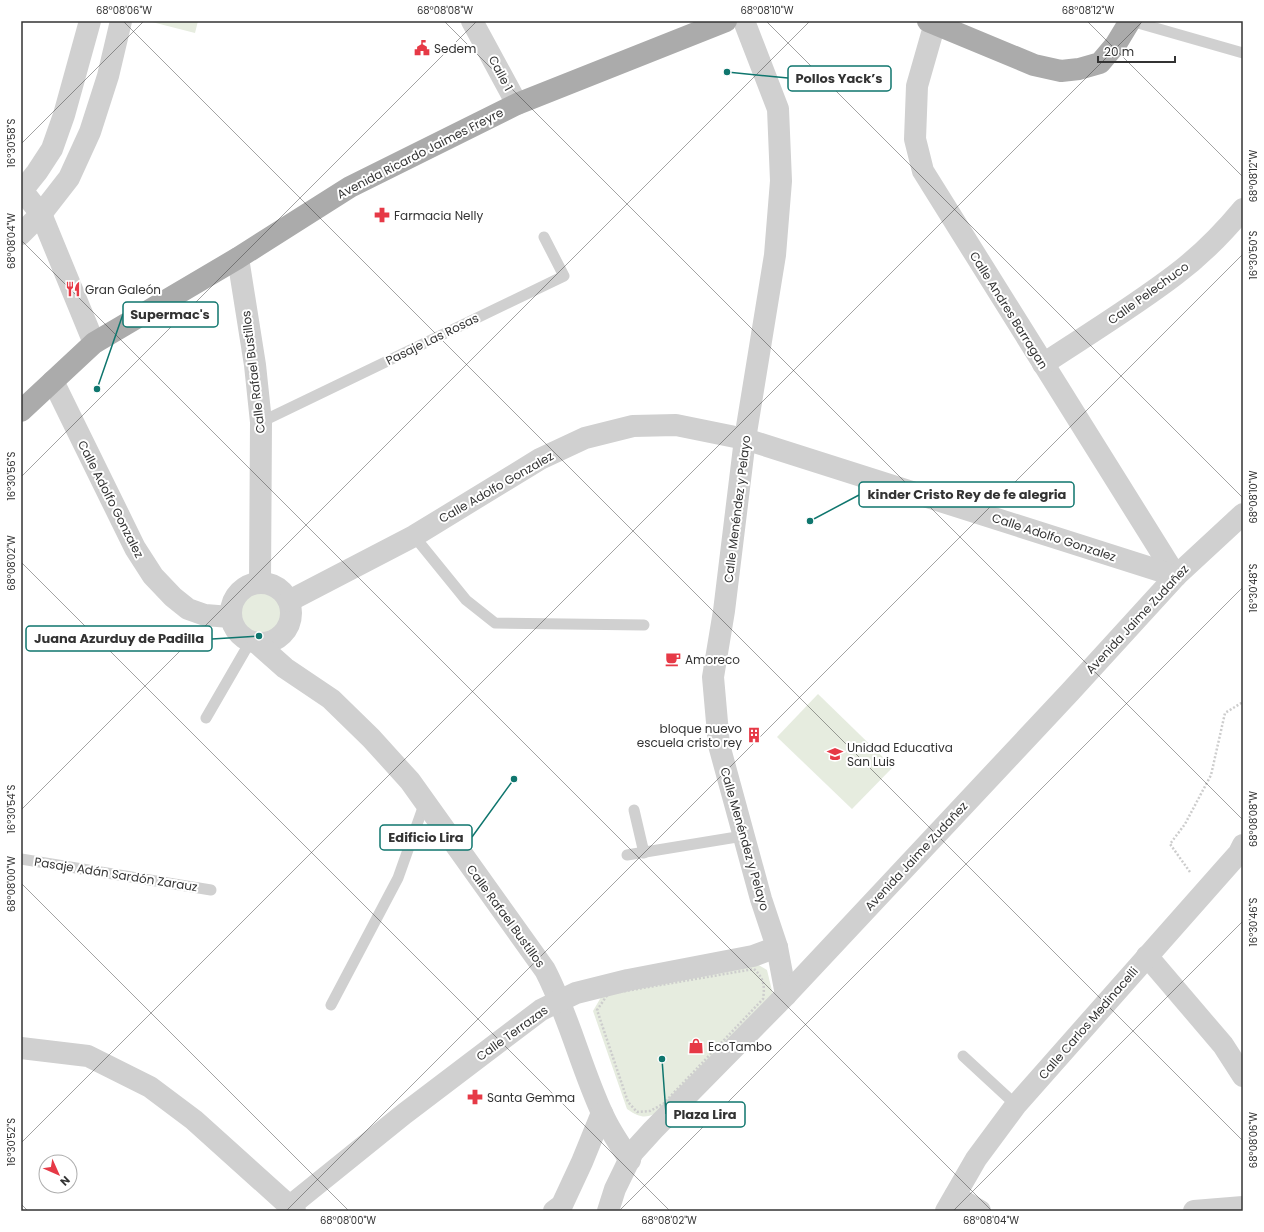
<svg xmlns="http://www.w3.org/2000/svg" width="1264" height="1232" viewBox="0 0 1264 1232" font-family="Poppins,sans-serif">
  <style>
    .green { fill: #e6ecdf }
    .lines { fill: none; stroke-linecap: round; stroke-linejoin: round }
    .path { stroke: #cdcdcd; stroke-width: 2.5; stroke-dasharray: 2 2; stroke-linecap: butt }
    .service { stroke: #d0d0d0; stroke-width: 11 }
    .minor { stroke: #d0d0d0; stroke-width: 22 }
    .tertiary { stroke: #d0d0d0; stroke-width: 22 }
    .primary { stroke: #ababab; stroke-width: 22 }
    .ticks { fill: none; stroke: #333; stroke-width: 1; stroke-opacity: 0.45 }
    .labels { text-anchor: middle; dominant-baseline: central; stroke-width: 4; stroke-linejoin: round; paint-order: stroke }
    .poi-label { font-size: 12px; fill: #333; stroke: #fff; text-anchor: start }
    .street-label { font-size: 12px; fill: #333; stroke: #fff }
    .leader { fill: none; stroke: #0f766e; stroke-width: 1.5 }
    .callout-dot { fill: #0f766e; stroke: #fff; stroke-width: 1.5 }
    .callout { fill: #fff; stroke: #0f766e; stroke-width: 1.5 }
    .callout-label { font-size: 13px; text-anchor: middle; font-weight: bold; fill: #333 }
    .neatline { fill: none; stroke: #333; stroke-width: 1.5 }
    .ticks-label { font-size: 10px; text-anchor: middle; fill: #333 }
  </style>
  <rect width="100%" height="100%" fill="#fff"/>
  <g class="green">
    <polygon points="148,21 198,21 195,33"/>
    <circle cx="260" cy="612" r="23"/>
    <polygon points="818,694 893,767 852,809 777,737"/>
    <path d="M757,964L767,970L774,999L667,1108C649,1117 644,1121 627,1109L593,1011L604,992Z"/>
  </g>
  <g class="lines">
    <g class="path">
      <polyline points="1190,872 1170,844 1185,824 1211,775 1225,713 1243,702"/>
      <path d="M754,969C764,978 765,986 763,999L663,1104L650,1111L637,1112L628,1102L597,1010L608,994Z"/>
    </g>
    <g class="service">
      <polyline points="1131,21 1243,53"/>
      <polyline points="261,422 564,276 544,237"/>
      <polyline points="414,536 466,600 495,623 644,625"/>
      <polyline points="206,718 250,642"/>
      <polyline points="634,810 644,853"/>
      <polyline points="627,855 743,836"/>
      <polyline points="21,859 211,890"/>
      <polyline points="331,1005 398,878 425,802"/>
      <polyline points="963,1056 1016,1105"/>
    </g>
    <g class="minor">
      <polyline points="472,21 517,104"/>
      <polyline points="744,21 778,109 781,181 775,255 745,439 724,611 713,677 719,745 761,899 777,947 786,995"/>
      <polyline points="935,23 917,86 915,139 923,171 1176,576"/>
      <polyline points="21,189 41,214 94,343"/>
      <polyline points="238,258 255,365 261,422 260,583"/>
      <path d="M1043,364C1087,335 1133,307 1175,275C1199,257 1224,232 1243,209"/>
      <polyline points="53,381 135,548 153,576 173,597 188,609 205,615 230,617"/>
      <circle cx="261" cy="613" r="30"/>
      <polyline points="289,601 414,536 540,459 585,438 633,426 676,425 745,439 1176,576"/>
      <path d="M258,644L285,668L331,699L371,738L410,781L545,970C569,1016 581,1068 603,1115C610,1131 620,1145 630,1160"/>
      <polyline points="1147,956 1223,1045 1243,1076"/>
      <polyline points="21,1048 88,1056 150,1087 194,1120 295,1211"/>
      <polyline points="955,1196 980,1211"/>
      <polyline points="290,1206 404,1114 541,1010 576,993 628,980 753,956 777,947"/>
      <polyline points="554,1211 562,1205 582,1162 602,1113"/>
      <polyline points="608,1211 615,1189 633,1152 653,1130 786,995 1070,692 1176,576 1243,514"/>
      <polyline points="946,1211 976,1159 1016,1105 1223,871 1239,853 1243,845"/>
      <polyline points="1194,1211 1243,1207"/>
    </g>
    <g class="tertiary">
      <polyline points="21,192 37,172 52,149 64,115 90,21"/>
      <polyline points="21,234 41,214 69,178 90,132 108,76 121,21"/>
    </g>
    <g class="primary">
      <polyline points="928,21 1034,65 1061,71 1079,69 1100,63 1116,44 1130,21"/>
      <polyline points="21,411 94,343 238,258 350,187 517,104 726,21"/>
    </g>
  </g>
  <path class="ticks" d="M123,21L1243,1141M444,21L1243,820M766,21L1243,498M1087,21L1243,177M21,144L144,21M21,240L992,1211M21,477L477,21M21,562L670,1211M21,810L810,21M21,883L349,1211M21,1143L1143,21M21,1204L28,1211M286,1211L1243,254M619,1211L1243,587M953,1211L1243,921"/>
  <defs>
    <symbol id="civic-bare" viewBox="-9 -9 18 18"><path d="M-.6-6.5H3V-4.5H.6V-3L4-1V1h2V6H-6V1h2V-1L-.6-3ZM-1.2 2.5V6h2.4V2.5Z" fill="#e63946" stroke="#fff" stroke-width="2.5" paint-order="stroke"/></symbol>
    <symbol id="pharmacy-bare" viewBox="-9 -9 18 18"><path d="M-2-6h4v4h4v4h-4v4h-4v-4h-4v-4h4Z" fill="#e63946" stroke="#fff" stroke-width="2.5" paint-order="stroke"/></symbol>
    <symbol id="restaurant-bare" viewBox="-9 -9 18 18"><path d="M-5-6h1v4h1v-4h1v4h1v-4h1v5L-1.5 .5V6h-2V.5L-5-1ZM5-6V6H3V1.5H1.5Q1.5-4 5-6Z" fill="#e63946" stroke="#fff" stroke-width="2.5" paint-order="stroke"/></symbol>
    <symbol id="cafe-bare" viewBox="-9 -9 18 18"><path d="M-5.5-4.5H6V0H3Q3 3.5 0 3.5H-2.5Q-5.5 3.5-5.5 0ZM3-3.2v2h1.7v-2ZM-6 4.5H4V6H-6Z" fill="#e63946" stroke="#fff" stroke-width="2.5" paint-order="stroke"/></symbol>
    <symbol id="building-bare" viewBox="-9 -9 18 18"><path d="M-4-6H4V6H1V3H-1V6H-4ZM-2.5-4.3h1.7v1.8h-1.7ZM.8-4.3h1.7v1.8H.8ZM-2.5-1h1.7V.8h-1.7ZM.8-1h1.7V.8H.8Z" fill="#e63946" stroke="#fff" stroke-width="2.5" paint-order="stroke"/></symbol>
    <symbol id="school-bare" viewBox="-9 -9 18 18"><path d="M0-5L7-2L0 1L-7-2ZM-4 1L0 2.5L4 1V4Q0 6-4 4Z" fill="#e63946" stroke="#fff" stroke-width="2.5" paint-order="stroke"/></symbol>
    <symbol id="shop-bare" viewBox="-9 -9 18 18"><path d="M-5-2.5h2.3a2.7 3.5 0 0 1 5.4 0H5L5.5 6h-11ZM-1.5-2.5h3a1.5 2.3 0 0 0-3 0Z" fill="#e63946" stroke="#fff" stroke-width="2.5" paint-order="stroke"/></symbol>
  </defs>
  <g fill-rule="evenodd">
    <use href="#civic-bare" x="411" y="37" width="22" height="22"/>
    <use href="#pharmacy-bare" x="371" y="204" width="22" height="22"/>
    <use href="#restaurant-bare" x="62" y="278" width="22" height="22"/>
    <use href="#cafe-bare" x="662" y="648" width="22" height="22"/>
    <use href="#building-bare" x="743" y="724" width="22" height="22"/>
    <use href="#school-bare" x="824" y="743" width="22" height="22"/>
    <use href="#shop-bare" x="685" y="1035" width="22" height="22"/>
    <use href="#pharmacy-bare" x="464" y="1086" width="22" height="22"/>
  </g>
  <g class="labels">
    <g class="poi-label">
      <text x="434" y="48">Sedem</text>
      <text x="394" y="215">Farmacia Nelly</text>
      <text x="85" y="289">Gran Galeón</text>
      <text x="685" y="659">Amoreco</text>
      <text x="742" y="728" text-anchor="end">bloque nuevo<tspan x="742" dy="14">escuela cristo rey</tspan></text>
      <text x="847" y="747">Unidad Educativa<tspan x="847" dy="14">San Luis</tspan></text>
      <text x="708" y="1046">EcoTambo</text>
      <text x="487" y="1097">Santa Gemma</text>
    </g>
    <g class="street-label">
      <text transform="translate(501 73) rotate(62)">Calle 1</text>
      <text transform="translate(420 153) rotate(-27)">Avenida Ricardo Jaimes Freyre</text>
      <text transform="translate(1148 293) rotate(-36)">Calle Pelechuco</text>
      <text transform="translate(1009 310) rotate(58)">Calle Andres Barragan</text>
      <text transform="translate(432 339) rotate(-26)">Pasaje Las Rosas</text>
      <text transform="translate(253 372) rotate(-97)">Calle Rafael Bustillos</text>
      <text transform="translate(496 487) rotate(-30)">Calle Adolfo Gonzalez</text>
      <text transform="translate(111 499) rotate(63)">Calle Adolfo Gonzalez</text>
      <text transform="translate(737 509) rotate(-83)">Calle Menéndez y Pelayo</text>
      <text transform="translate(1054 537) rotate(18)">Calle Adolfo Gonzalez</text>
      <text transform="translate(1137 619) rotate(-47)">Avenida Jaime Zudañez</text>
      <text transform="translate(745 839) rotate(74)">Calle Menéndez y Pelayo</text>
      <text transform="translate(916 856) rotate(-47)">Avenida Jaime Zudañez</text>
      <text transform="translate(116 874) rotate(9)">Pasaje Adán Sardón Zarauz</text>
      <text transform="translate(506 916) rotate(54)">Calle Rafael Bustillos</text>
      <text transform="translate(1088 1023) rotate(-49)">Calle Carlos Medinacelli</text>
      <text transform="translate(512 1033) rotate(-36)">Calle Terrazas</text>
    </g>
  </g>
  <path class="leader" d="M727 72L788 78M97 389L123 314M810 521L859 495M259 636L212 639M514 779L472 837M662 1059L666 1114"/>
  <g class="callout-dot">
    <circle cx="727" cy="72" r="4"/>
    <circle cx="97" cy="389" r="4"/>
    <circle cx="810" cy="521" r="4"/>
    <circle cx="259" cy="636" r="4"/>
    <circle cx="514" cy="779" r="4"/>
    <circle cx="662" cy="1059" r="4"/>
  </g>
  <g class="callout">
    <rect x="788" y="66" width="103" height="25" rx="4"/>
    <rect x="123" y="302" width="95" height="25" rx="4"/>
    <rect x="859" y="482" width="215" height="25" rx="4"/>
    <rect x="26" y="626" width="186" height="25" rx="4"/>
    <rect x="380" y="825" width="92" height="25" rx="4"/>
    <rect x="666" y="1102" width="79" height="25" rx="4"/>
  </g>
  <g class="callout-label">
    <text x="839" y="83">Pollos Yack’s</text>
    <text x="170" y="319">Supermac's</text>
    <text x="967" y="499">kinder Cristo Rey de fe alegria</text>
    <text x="119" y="643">Juana Azurduy de Padilla</text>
    <text x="426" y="842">Edificio Lira</text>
    <text x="705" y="1119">Plaza Lira</text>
  </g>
  <rect width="1264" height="1232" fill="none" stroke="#ffffff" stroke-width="44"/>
  <g transform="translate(58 1174) rotate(135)"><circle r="19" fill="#ffffff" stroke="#adadad"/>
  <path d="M0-3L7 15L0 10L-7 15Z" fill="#e63946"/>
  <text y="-6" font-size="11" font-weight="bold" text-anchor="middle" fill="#333333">N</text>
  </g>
  <path d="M1098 56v6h77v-6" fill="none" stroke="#333333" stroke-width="2"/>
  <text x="1104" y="56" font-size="12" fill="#333333" stroke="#ffffff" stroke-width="3" paint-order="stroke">20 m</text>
  <rect x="22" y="22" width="1220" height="1188" class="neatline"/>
  <g class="ticks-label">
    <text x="124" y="14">68°08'06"W</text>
    <text x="445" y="14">68°08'08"W</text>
    <text x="767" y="14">68°08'10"W</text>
    <text x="1088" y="14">68°08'12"W</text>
    <text transform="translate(11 143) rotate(-90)" y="4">16°30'58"S</text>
    <text transform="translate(1253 176) rotate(-90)" y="4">68°08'12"W</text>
    <text transform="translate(11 241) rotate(-90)" y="4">68°08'04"W</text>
    <text transform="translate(1253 255) rotate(-90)" y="4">16°30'50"S</text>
    <text transform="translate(11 476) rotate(-90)" y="4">16°30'56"S</text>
    <text transform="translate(1253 497) rotate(-90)" y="4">68°08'10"W</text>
    <text transform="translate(11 563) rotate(-90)" y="4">68°08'02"W</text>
    <text transform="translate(1253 588) rotate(-90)" y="4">16°30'48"S</text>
    <text transform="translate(11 809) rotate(-90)" y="4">16°30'54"S</text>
    <text transform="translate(1253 819) rotate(-90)" y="4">68°08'08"W</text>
    <text transform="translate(11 884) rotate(-90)" y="4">68°08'00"W</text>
    <text transform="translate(1253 922) rotate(-90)" y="4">16°30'46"S</text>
    <text transform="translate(1253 1140) rotate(-90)" y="4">68°08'06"W</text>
    <text transform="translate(11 1142) rotate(-90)" y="4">16°30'52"S</text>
    <text x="348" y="1224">68°08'00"W</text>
    <text x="669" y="1224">68°08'02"W</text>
    <text x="991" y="1224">68°08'04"W</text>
  </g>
</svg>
